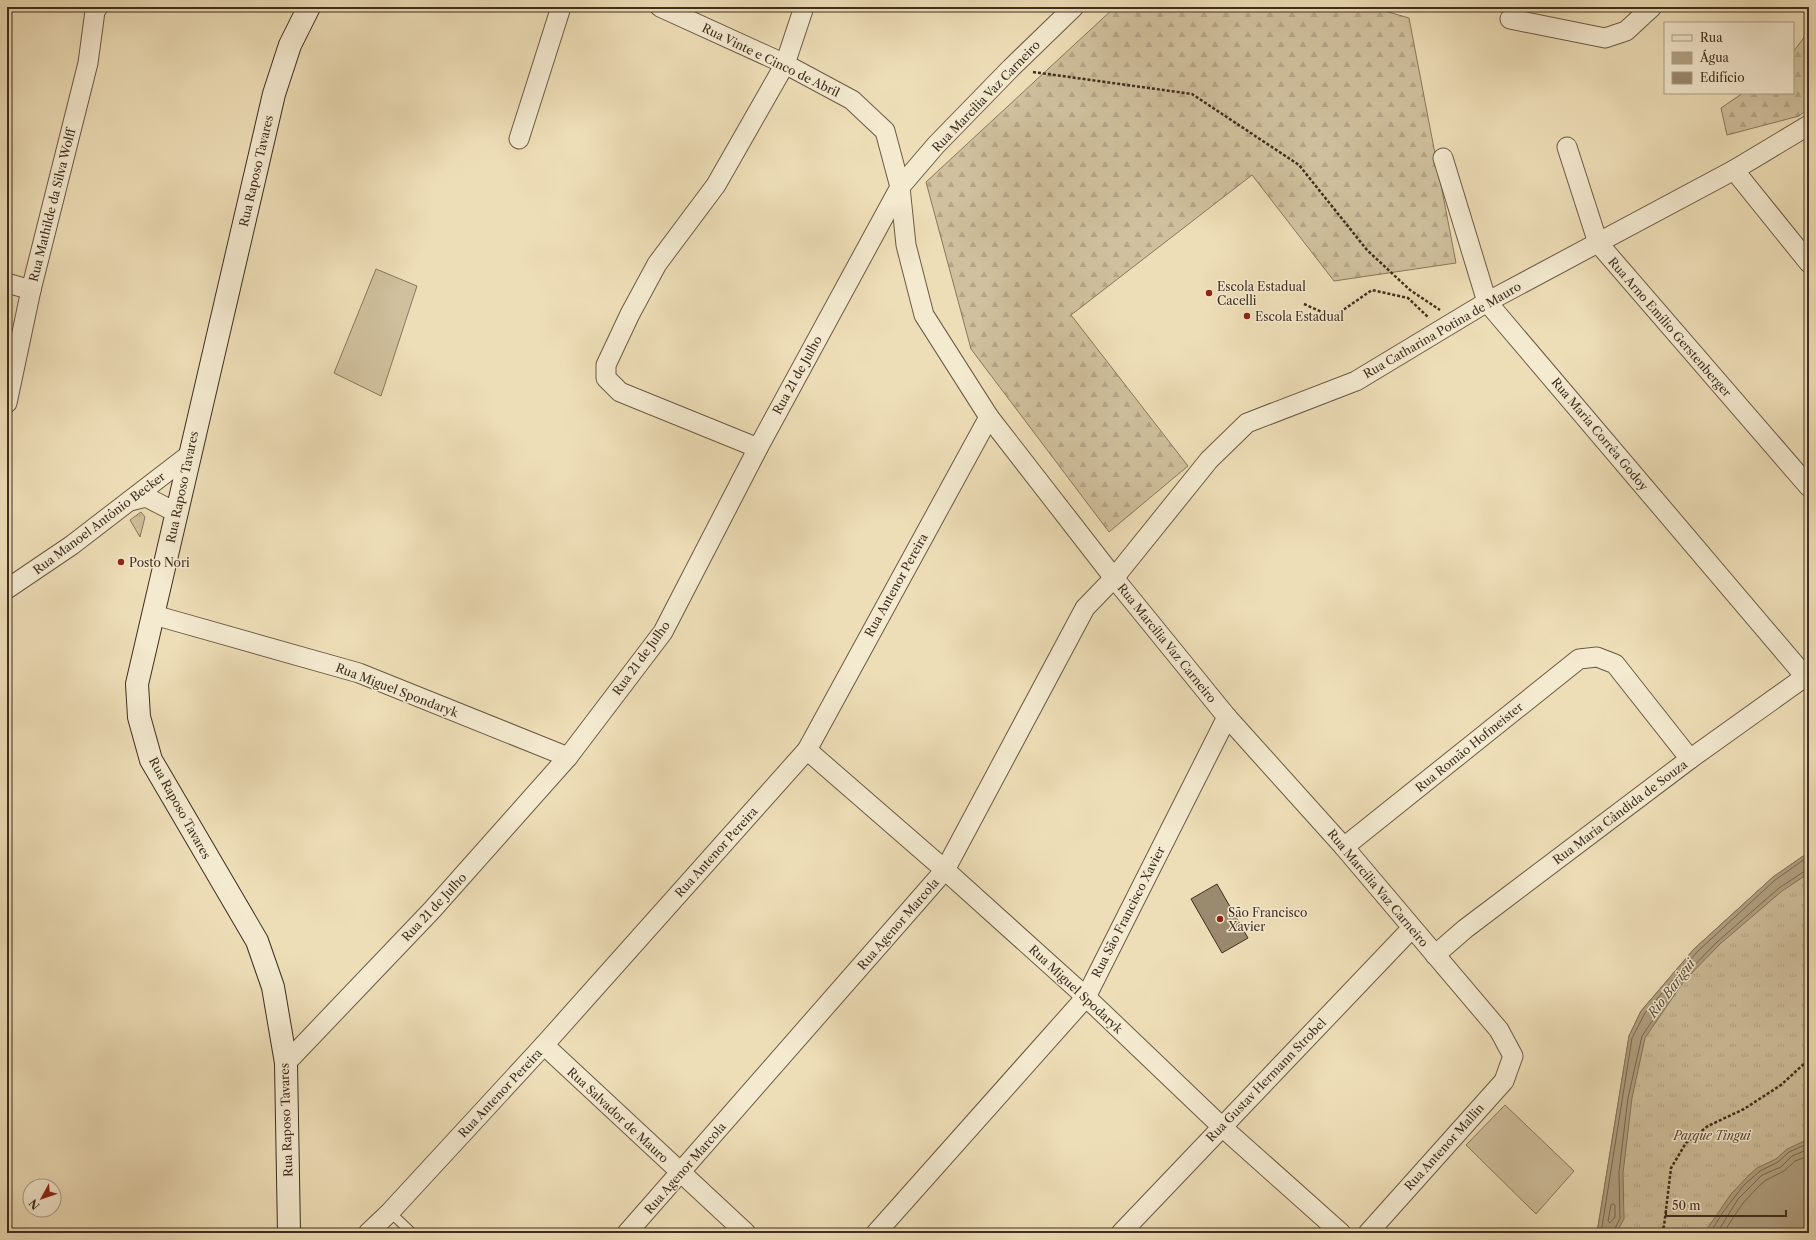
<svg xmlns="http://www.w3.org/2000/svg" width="1816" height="1240" viewBox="0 0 1816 1240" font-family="'Libre Caslon Text',serif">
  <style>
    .grass { fill: url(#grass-tufts); stroke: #88775e }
    .forest { fill: url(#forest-firs); stroke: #88775e }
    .pitch { fill: #d0c09d; stroke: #88775e }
    .water { fill: #b2a283; stroke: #84745b }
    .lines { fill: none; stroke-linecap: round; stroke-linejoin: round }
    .shore { stroke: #786851; stroke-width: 1 }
    .building { fill: #9a8a6e; stroke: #3f2e1f }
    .lane-casing { stroke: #6b5a45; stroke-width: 11 }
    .street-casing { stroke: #6b5a45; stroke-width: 21 }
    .secondary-casing { stroke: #3f2e1f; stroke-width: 24 }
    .path { stroke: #3f2e1f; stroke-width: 2.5; stroke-dasharray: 3 2; stroke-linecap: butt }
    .lane { stroke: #f4ead0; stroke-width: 9 }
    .street { stroke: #f4ead0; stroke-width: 19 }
    .secondary { stroke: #f4ead0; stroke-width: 22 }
    .poi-dot { fill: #8f2418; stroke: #f4ead0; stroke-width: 1.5 }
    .labels { text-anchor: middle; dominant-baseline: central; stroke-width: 3; stroke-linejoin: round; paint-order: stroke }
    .street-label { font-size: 12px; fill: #3f2e1f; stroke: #f4ead0 }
    .poi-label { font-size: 12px; fill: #3f2e1f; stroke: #f4ead0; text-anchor: start }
    .park-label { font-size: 12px; font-style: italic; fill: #5c4b38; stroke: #f4ead0 }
    .water-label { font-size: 13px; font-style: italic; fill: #5c4b38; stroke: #f4ead0 }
  </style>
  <defs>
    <pattern id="grass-tufts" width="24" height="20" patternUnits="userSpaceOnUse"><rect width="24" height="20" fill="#d0c09d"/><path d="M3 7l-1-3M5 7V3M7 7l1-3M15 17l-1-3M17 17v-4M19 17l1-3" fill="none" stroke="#b4a587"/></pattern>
    <pattern id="forest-firs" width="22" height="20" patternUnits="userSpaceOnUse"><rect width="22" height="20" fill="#d0c09d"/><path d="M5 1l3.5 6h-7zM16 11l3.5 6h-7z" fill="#b4a587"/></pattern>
  </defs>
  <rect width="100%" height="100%" fill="#eedeb7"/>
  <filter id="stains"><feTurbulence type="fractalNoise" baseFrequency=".005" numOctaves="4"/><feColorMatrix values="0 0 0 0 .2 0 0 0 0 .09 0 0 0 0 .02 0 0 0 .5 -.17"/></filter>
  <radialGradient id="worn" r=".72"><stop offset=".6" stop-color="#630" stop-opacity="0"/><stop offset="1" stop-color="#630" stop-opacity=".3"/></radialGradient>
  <g class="grass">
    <polygon points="141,512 145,517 140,537 130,520"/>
    <polygon points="1809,852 1809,1233 1597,1233 1629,1036 1641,1011 1694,949 1773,877"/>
  </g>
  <g class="forest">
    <polygon points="1115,7 1371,7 1409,18 1456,263 1334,281 1252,175 1071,315 1188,466 1109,532 971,349 926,182"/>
    <polygon points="1809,31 1809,108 1799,116 1727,135 1721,108 1743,93 1793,93 1793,52"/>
  </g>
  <g class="pitch">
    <polygon points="376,269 417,286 381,396 334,373"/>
    <polygon points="1505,1105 1574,1171 1536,1214 1466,1145"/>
  </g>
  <g class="water">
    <polygon points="1809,852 1809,873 1782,891 1720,944 1684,981 1645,1038 1632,1098 1623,1173 1624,1219 1616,1233 1597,1233 1629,1036 1641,1011 1694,949 1773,877"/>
    <polygon points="1809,1139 1809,1233 1708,1233 1707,1229 1731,1194 1749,1175 1757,1168 1776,1159 1787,1149"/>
  </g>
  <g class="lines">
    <g class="shore">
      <polygon points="1613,1204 1615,1205 1615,1217 1610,1223 1608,1221 1611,1205"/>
      <polyline points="1601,1233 1632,1038 1645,1013 1697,952 1775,880 1809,856"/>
      <polyline points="1613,1233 1620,1218 1619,1172 1628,1098 1642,1036 1681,979 1717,942 1779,888 1805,871 1809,870"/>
      <polyline points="1712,1233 1712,1230 1723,1212 1744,1185 1760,1171 1778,1162 1789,1152 1809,1143"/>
      <polyline points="1717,1233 1738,1199 1762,1175 1781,1167 1792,1156 1809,1149"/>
      <polyline points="1723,1233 1743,1203 1759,1186 1766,1180 1784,1171 1795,1161 1809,1156"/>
    </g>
  </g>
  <polygon class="building" points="1217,884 1248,938 1222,953 1191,899"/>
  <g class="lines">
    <defs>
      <polyline id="lane" points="390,1212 412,1233"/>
      <g id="street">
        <polyline points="660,7 785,64 852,100 885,131 900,187 906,245 924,315 989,417 1114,578 1227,717 1344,847 1499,1030 1513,1056 1504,1081 1368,1233"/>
        <polyline points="1510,19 1605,38 1626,31 1652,7"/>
        <polyline points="519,139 561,7"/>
        <polyline points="1567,147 1598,243 1809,487"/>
        <polyline points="1443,158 1487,302 1809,681"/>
        <polyline points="1734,170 1809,263"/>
        <polyline points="7,283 31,290"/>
        <polyline points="7,403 31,290 88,63 95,11 98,7"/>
        <polyline points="758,448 620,392 606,378 606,365 630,314 657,264 716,185 785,64 804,7"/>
        <polyline points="130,501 146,497 177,513"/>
        <polyline points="7,589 72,545 189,455"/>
        <polyline points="154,615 359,673 568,757"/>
        <polyline points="807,750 945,870 1086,997 1221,1126 1341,1233"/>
        <polyline points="1344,847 1579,659 1597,657 1615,664 1690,759"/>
        <polyline points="1435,955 1465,929 1690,759 1809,674"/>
        <polyline points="544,1045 746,1233"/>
        <polyline points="286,1063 432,910 568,757 663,632 758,448 900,187 936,145 1011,68 1074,7"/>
        <polyline points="368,1233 390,1212 544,1045 807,750 989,417"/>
        <polyline points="627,1233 945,870 1085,608 1114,578 1209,460 1247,423 1356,381 1487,302 1734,170 1809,125"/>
        <polyline points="876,1233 1086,997 1227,717"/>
        <polyline points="1121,1233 1412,928"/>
      </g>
      <polyline id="secondary" points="289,1233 286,1063 273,987 257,941 151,760 139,717 137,684 274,94 290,45 309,7"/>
    </defs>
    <use href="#lane" class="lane-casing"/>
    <use href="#street" class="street-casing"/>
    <use href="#secondary" class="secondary-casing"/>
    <g class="path">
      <polyline points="1033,72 1192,94 1299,165 1367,250 1410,290 1440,310"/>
      <polyline points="1304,304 1333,317 1372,290 1408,298 1429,318"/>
      <polyline points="1661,1233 1664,1226 1671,1168 1686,1143 1708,1126 1744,1109 1781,1085 1806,1062 1809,1054"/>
    </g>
    <use href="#lane" class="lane"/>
    <use href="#street" class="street"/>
    <use href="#secondary" class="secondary"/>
  </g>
  <g class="poi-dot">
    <circle cx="1209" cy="293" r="4"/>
    <circle cx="1247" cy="316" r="4"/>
    <circle cx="121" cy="562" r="4"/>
    <circle cx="1220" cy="919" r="4"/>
  </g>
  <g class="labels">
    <g class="street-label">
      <text transform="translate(771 60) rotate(26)">Rua Vinte e Cinco de Abril</text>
      <text transform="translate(986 96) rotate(-46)">Rua Marcília Vaz Carneiro</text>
      <text transform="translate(256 171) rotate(-77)">Rua Raposo Tavares</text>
      <text transform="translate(52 205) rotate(-76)">Rua Mathilde da Silva Wolff</text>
      <text transform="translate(1670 327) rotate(49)">Rua Arno Emílio Gerstenberger</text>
      <text transform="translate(1442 330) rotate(-30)">Rua Catharina Potina de Mauro</text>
      <text transform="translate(797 375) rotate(-61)">Rua 21 de Julho</text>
      <text transform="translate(1600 434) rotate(50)">Rua Maria Corrêa Godoy</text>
      <text transform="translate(182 487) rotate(-78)">Rua Raposo Tavares</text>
      <text transform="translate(99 523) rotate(-37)">Rua Manoel Antônio Becker</text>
      <text transform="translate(896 585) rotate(-61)">Rua Antenor Pereira</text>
      <text transform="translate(1167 643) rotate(51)">Rua Marcília Vaz Carneiro</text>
      <text transform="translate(641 658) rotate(-54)">Rua 21 de Julho</text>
      <text transform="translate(397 690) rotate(21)">Rua Miguel Spondaryk</text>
      <text transform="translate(1469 747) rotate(-39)">Rua Romão Hofmeister</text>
      <text transform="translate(180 808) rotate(61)">Rua Raposo Tavares</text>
      <text transform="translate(1620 812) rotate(-37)">Rua Maria Cândida de Souza</text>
      <text transform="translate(716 852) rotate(-48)">Rua Antenor Pereira</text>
      <text transform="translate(1378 888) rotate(50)">Rua Marcília Vaz Carneiro</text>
      <text transform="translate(434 907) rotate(-47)">Rua 21 de Julho</text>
      <text transform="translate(1128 912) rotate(-63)">Rua São Francisco Xavier</text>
      <text transform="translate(898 924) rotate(-49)">Rua Agenor Marcola</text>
      <text transform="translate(1076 989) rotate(43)">Rua Miguel Spodaryk</text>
      <text transform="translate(1266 1080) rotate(-46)">Rua Gustav Hermann Strobel</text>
      <text transform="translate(500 1093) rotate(-47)">Rua Antenor Pereira</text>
      <text transform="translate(618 1115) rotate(43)">Rua Salvador de Mauro</text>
      <text transform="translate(286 1120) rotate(-92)">Rua Raposo Tavares</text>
      <text transform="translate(1444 1147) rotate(-48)">Rua Antenor Mallin</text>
      <text transform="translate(685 1168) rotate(-49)">Rua Agenor Marcola</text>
    </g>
    <g class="poi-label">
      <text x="1217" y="286">Escola Estadual<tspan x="1217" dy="14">Cacelli</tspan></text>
      <text x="1255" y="316">Escola Estadual</text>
      <text x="129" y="562">Posto Nori</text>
      <text x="1228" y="912">São Francisco<tspan x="1228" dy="14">Xavier</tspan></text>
    </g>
    <g class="park-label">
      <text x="1712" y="1135">Parque Tingui</text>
    </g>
    <g class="water-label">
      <text transform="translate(1671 988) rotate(-53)">Rio Barigui</text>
    </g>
  </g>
  <rect width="1816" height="1240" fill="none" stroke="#eedeb7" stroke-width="24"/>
  <rect x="8" y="8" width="1800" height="1224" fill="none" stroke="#3f2e1f" stroke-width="2"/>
  <rect x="12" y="12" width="1792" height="1216" fill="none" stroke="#3f2e1f"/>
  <rect x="1664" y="22" width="130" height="72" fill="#f4ead0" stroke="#ac9f89"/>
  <rect x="1672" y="35" width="20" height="6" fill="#f4ead0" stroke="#ac9f89"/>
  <text x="1700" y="42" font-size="12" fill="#3f2e1f">Rua</text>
  <rect x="1672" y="52" width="20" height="12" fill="#b2a283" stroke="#ac9f89"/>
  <text x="1700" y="62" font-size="12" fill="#3f2e1f">Água</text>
  <rect x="1672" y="72" width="20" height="12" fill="#9a8a6e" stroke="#ac9f89"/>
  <text x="1700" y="82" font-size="12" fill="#3f2e1f">Edifício</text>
  <g transform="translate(42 1198) rotate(230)"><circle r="19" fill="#f4ead0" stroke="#ac9f89"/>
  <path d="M0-3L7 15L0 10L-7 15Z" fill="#8f2418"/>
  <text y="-6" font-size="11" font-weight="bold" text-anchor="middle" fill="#3f2e1f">N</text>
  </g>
  <path d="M1666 1210v6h120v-6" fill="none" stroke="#3f2e1f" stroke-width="2"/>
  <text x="1672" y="1210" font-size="12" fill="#3f2e1f" stroke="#f4ead0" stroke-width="3" paint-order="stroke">50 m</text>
  <rect width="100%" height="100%" filter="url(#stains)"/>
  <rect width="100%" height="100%" fill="url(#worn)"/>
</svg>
